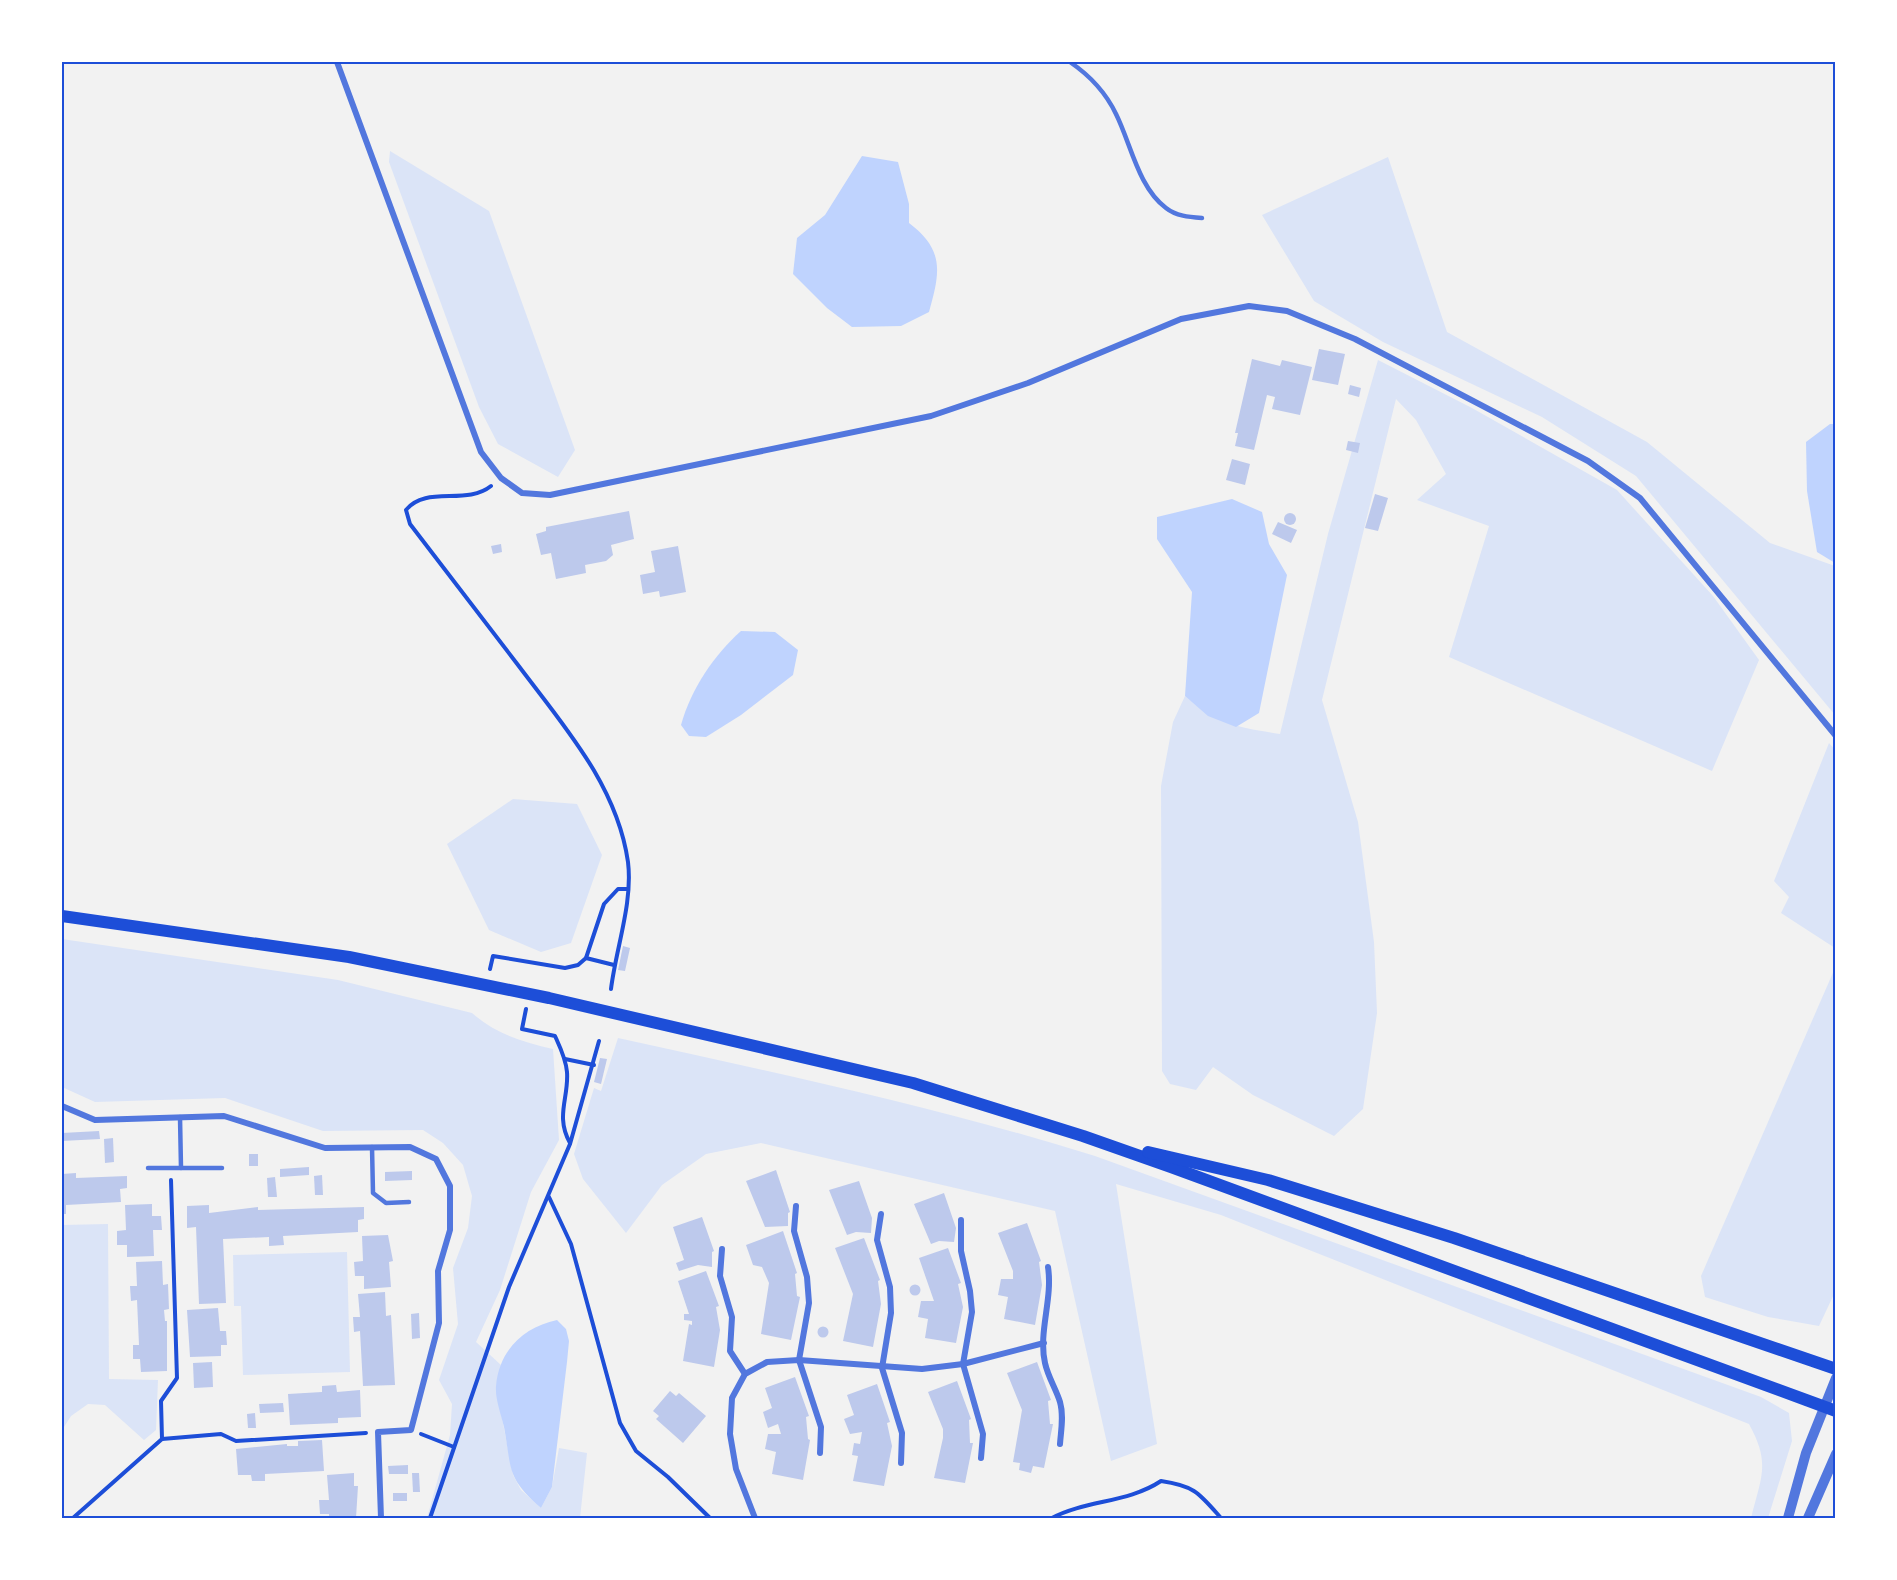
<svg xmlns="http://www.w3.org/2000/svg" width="1897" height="1580" viewBox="0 0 1897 1580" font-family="'Nunito Sans',sans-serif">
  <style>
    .green { fill: #dbe4f7 }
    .water { fill: #bfd3fe }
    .building { fill: #bdc9ec }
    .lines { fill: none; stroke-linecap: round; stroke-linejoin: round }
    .path { stroke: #1d4ed8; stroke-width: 4 }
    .service { stroke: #5277de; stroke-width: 4.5 }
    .minor { stroke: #5277de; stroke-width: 6 }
    .tertiary { stroke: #5277de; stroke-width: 10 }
    .secondary { stroke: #1d4ed8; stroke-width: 12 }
    .neatline { fill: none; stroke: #1d4ed8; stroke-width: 2 }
  </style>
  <rect width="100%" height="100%" fill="#f2f2f2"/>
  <g class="green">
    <polygon points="390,151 489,211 575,450 558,477 498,444 479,407 389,162"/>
    <polygon points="1388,157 1447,332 1647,442 1770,543 1835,566 1835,715 1636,476 1542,417 1383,342 1314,301 1262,215"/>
    <path d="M1378,360L1472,408L1617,490L1713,596L1759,660L1712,771L1449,657L1489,526L1417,500L1446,474L1416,420L1396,399L1322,700L1358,822L1374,942L1377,1013L1363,1109L1334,1136L1253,1095L1213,1067L1196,1090L1170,1084L1162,1071L1161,786L1173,722L1185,696C1219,725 1237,727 1280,734L1328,534Z"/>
    <polygon points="1829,743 1836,751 1835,948 1781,913 1789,897 1774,881"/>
    <polygon points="513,799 577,804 602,855 571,943 541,952 489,930 447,844"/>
    <path d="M62,939L338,980L472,1013C496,1034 522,1042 553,1049L559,1140L531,1192L500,1290L476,1342L501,1365L496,1387L513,1475L521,1490L541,1508L552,1487L559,1448L587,1453L580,1518H427L450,1435L452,1404L439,1380L458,1324L453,1268L468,1228L472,1196L463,1165L443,1143L423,1130L323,1131L225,1098L95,1102L62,1087Z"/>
    <polygon points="1835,968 1835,1292 1819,1326 1768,1317 1705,1297 1701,1276"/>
    <path d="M618,1038C778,1073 938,1107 1095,1156L1761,1397L1789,1413L1792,1441L1768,1518H1751C1761,1477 1771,1464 1749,1424L1221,1215L1116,1184L1157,1444L1111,1461L1055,1211L761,1143L706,1154L662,1185L626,1233L583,1179L574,1154L594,1088L601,1091Z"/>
    <polygon points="108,1224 109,1379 158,1380 156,1430 144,1440 105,1405 88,1404 71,1416 62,1430 62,1225"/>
    <polygon points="347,1252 350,1372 243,1375 241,1306 234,1306 233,1255"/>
  </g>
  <g class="water">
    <path d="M862,156L898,162L909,204V223C945,250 940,273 929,312L901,326L852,327L827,308L793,274L797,238L825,215Z"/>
    <polygon points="1830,424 1836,424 1835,563 1817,552 1807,491 1806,442"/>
    <polygon points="1232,499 1262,512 1269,544 1287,575 1259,713 1236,727 1208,716 1185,696 1192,592 1157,539 1157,517"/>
    <path d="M741,631L775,632L798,650L793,675L741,715L706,737L689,736L681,725C691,689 714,655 741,631Z"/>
    <path d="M557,1320L566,1329L569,1341L567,1362L552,1487L541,1508C506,1477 512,1470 504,1427C501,1414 495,1399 496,1386C499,1350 524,1327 557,1320Z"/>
  </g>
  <g class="building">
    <polygon points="1319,349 1345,354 1338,385 1312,380"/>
    <polygon points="1252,359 1280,366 1282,360 1312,367 1300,415 1272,409 1275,397 1267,395 1254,450 1235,446 1238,433 1235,433"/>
    <polygon points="1350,385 1361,388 1359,397 1348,394"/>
    <polygon points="1348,441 1360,443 1358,453 1346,450"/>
    <polygon points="1232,459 1250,464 1245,485 1226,480"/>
    <polygon points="1375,494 1388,498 1378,531 1365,528"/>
    <polygon points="629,511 634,539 611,545 613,555 606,561 585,565 586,573 556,579 551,553 541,555 536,534 546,531 546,527"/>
    <circle cx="1290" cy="519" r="6"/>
    <polygon points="1278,522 1297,530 1291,543 1272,534"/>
    <polygon points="501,544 502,552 493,554 491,546"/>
    <polygon points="678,546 686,592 660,597 659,591 643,594 640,575 655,572 651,551"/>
    <polygon points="623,946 630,948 625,971 618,970"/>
    <polygon points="600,1058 607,1059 601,1084 594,1082"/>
    <polygon points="99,1131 100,1139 62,1141 62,1133"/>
    <polygon points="113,1138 114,1162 105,1163 104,1139"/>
    <rect x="249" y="1154" width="9" height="12"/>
    <polygon points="309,1167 309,1175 280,1177 280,1169"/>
    <polygon points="776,1170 790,1212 788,1213 788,1226 765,1227 746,1181"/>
    <polygon points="412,1171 412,1180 385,1181 385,1172"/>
    <polygon points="76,1173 76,1178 127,1176 127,1188 120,1189 121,1202 66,1205 66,1214 62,1214 62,1174"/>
    <polygon points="322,1175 323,1195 315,1195 314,1176"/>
    <polygon points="275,1177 277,1197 268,1197 267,1178"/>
    <polygon points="859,1181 872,1218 871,1233 856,1232 847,1235 829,1190"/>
    <polygon points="944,1193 956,1228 954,1242 939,1241 931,1244 914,1204"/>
    <polygon points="152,1204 152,1216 161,1216 162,1230 153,1230 154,1256 127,1257 127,1245 117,1245 117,1231 126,1230 125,1205"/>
    <polygon points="209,1205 209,1213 258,1207 258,1210 364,1207 364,1219 358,1220 358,1232 283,1236 284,1245 269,1246 269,1237 223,1239 226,1303 199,1304 196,1227 187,1228 187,1206"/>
    <polygon points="702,1217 714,1251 712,1252 712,1267 698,1265 679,1271 676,1263 684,1260 673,1227"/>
    <polygon points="1027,1223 1041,1261 1039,1262 1042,1285 1035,1325 1004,1319 1008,1297 998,1295 1001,1279 1013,1279 1013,1271 998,1233"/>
    <polygon points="783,1231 797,1273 795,1274 797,1296 800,1297 791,1340 761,1334 769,1283 762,1267 753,1265 746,1245"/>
    <polygon points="388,1235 393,1261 389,1262 391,1287 364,1289 364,1276 355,1276 354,1262 363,1261 362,1236"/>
    <polygon points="864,1238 880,1280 878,1281 881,1304 873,1347 843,1341 853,1294 835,1248"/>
    <polygon points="948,1248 961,1283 958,1284 963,1307 956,1343 925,1338 928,1319 918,1317 921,1301 934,1301 919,1258"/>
    <polygon points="162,1261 163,1285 168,1284 169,1309 164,1310 165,1321 167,1321 167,1371 141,1372 140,1359 133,1359 133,1345 139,1345 137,1300 131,1301 130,1286 137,1286 136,1262"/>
    <polygon points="706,1271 719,1306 716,1307 720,1330 714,1367 683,1361 689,1324 692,1325 692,1321 684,1320 684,1314 689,1314 678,1281"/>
    <circle cx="915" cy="1290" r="5.5"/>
    <polygon points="385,1292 386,1316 391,1315 395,1385 363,1386 360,1331 354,1332 353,1317 360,1317 358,1294"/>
    <polygon points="218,1308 220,1331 226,1331 227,1345 221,1345 221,1356 190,1357 187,1310"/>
    <polygon points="419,1313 420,1338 412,1339 411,1314"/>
    <circle cx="823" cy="1332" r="5.5"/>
    <polygon points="212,1362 213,1387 194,1388 193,1363"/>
    <polygon points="1037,1362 1051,1400 1048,1401 1050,1424 1053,1424 1044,1468 1033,1466 1031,1473 1019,1470 1020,1463 1013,1462 1022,1410 1007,1373"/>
    <polygon points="795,1377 809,1416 806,1417 808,1439 810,1440 803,1480 772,1474 776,1452 765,1449 768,1434 781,1434 778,1424 768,1428 763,1412 772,1408 765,1388"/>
    <polygon points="957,1381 971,1419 969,1420 970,1443 973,1443 965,1483 934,1478 943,1438 943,1429 928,1392"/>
    <polygon points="877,1384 890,1422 887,1423 892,1446 884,1486 853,1481 858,1456 852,1455 854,1443 860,1444 862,1432 850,1434 844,1419 854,1415 847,1395"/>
    <polygon points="336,1385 337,1392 360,1390 361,1417 338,1418 338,1423 290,1425 288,1394 322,1392 322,1386"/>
    <polygon points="670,1391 676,1396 679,1393 706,1416 683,1443 656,1419 659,1416 653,1411"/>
    <polygon points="283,1403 284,1412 260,1413 259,1404"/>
    <polygon points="255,1413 256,1428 248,1428 247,1414"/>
    <polygon points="322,1440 324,1471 265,1474 265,1481 252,1481 251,1475 238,1475 236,1449 287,1444 287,1446 298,1446 298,1441"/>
    <polygon points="408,1465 408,1474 389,1474 388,1466"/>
    <polygon points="354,1473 354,1486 358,1486 356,1518 329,1518 329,1514 320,1514 319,1500 329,1500 327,1475"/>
    <polygon points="412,1473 419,1473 420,1492 413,1492"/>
    <rect x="393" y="1493" width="14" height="8"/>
  </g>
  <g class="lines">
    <g class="path">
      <path d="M491,486C466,506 426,485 406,510L410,524C446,571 482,618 518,665C563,725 617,785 628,862C633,903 616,948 611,989"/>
      <polyline points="586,958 614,965"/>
      <polyline points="490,969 493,956 565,968 578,965 586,958 604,904 618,889 628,889"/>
      <path d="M526,1009L522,1029L555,1036C560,1047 566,1059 567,1072C569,1098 555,1116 570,1143"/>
      <polyline points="565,1059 594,1065"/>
      <polyline points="549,1197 571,1244 620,1423 636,1451 668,1477 710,1518"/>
      <polyline points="421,1434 454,1447"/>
      <polyline points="162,1439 221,1434 236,1441 366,1433"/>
      <polyline points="73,1518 162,1439 161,1401 177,1378 171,1180"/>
      <polyline points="430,1518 509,1287 570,1144 599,1041"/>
      <path d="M1052,1518C1086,1500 1128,1503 1161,1481C1195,1486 1199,1493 1221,1518"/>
    </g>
    <g class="service">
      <path d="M1070,62C1089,75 1106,93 1116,114C1131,144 1138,187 1166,208C1176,216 1189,217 1202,218"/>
      <polyline points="180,1117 181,1168"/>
      <polyline points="372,1147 373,1193 386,1203 409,1202"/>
      <polyline points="148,1168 222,1168"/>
    </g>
    <g class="minor">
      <polyline points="337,62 481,452 501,478 522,493 550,495 931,416 1028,383 1181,319 1249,306 1287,311 1355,339 1588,461 1640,498 1836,736"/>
      <polyline points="62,1106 95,1120 224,1116 325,1148 410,1147 436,1159 450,1186 450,1230 438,1271 439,1323 411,1430 378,1432 381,1518"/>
      <polyline points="796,1206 794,1231 807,1277 809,1303 799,1360 821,1427 820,1453"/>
      <polyline points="881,1214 877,1240 890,1287 891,1313 882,1368 902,1433 901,1463"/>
      <polyline points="961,1220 961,1251 970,1291 972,1312 963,1364 983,1434 981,1458"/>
      <polyline points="722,1249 720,1276 732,1317 730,1351 745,1374"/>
      <path d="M1048,1267C1053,1299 1038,1332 1045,1363C1048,1377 1056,1389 1060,1402C1064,1416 1061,1430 1060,1444"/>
      <polyline points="755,1518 736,1469 730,1434 732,1398 745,1374 767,1362 799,1360 922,1369 963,1364 1044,1343"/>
    </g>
    <g class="tertiary">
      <polyline points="1788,1518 1806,1453 1836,1378"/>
      <polyline points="1808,1518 1836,1454"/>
    </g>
    <g class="secondary">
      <polyline points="62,916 349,957 549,998 913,1083 1083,1136 1171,1167 1836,1411"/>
      <polyline points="1148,1152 1268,1180 1454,1238 1836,1369"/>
    </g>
  </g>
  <rect width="1897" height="1580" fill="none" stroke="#ffffff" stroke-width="126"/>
  <rect x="63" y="63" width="1771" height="1454" class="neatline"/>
</svg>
